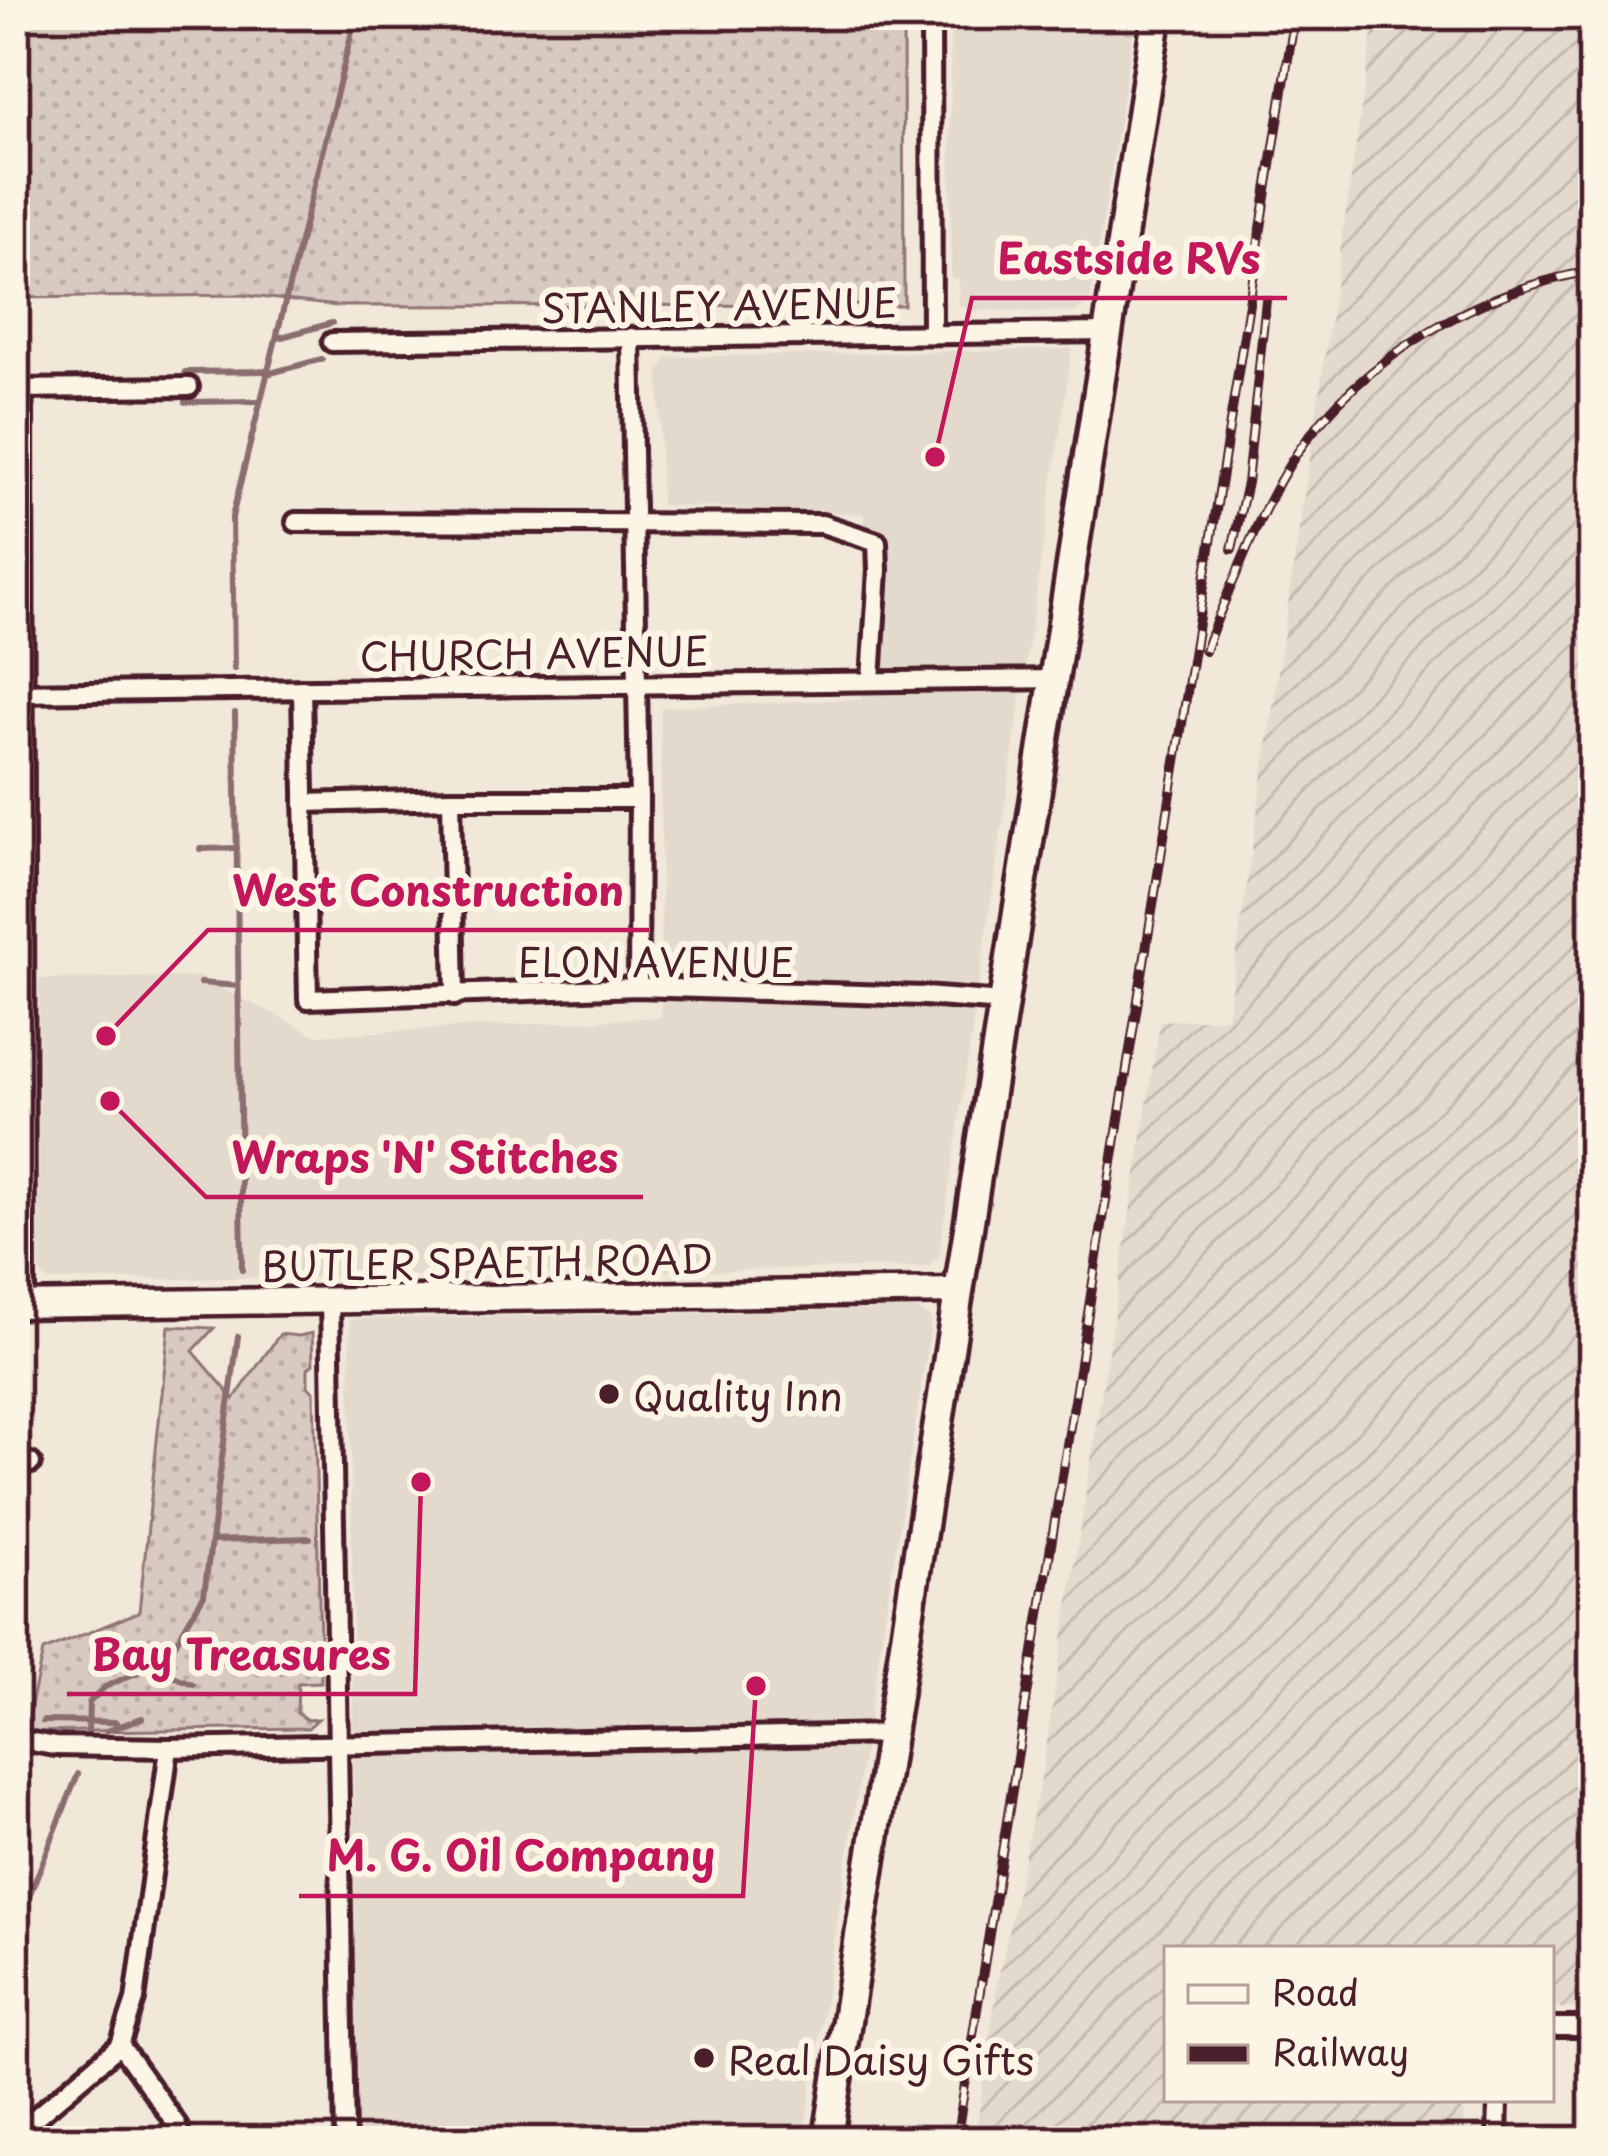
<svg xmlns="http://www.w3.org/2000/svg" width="1608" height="2156" viewBox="0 0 1608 2156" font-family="'Playpen Sans',sans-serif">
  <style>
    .built { fill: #e4d9cd }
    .industrial { fill: url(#industrial-furrows) }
    .grass { fill: url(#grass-dots); stroke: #917476; stroke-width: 3 }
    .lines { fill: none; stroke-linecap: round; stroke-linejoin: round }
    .stream { stroke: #8b6d6f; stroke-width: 6 }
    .street-casing { stroke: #4a1f2b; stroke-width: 26 }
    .secondary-casing { stroke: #4a1f2b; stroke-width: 33 }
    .primary-casing { stroke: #4a1f2b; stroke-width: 36 }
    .street { stroke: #fcf5e5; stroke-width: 16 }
    .secondary { stroke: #fcf5e5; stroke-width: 24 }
    .primary { stroke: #fcf5e5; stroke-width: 27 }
    .rail-casing { stroke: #4a1f2b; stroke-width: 10 }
    .rail { stroke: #fcf5e5; stroke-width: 6; stroke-dasharray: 18; stroke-linecap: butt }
    .poi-dot { fill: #4a1f2b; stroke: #fcf5e5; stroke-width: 4.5 }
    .labels { text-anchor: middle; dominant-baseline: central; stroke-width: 12; stroke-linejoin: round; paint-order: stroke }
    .street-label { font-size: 39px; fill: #4a1f2b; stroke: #fcf5e5 }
    .poi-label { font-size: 39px; fill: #4a1f2b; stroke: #fcf5e5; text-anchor: start }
    .leader { fill: none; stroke: #c2185b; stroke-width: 4.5 }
    .callout-dot { fill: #c2185b; stroke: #fcf5e5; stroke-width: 4.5 }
    .callout-label { font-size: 42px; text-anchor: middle; font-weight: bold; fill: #c2185b; stroke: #fcf5e5; stroke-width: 12; stroke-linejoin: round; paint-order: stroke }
  </style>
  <defs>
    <pattern id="industrial-furrows" width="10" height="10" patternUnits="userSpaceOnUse" patternTransform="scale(3)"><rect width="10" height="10" fill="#e4d9cd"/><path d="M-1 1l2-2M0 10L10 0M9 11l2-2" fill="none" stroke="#c5bab0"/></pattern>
    <pattern id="grass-dots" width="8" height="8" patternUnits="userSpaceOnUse" patternTransform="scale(3)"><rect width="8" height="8" fill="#d8cac0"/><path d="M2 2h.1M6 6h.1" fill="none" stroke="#bbada5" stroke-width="1.8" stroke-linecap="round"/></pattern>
  </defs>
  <rect width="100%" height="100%" fill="#f1e8da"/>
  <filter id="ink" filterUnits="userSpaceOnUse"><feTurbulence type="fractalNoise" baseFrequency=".00833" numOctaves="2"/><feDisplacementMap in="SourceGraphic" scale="24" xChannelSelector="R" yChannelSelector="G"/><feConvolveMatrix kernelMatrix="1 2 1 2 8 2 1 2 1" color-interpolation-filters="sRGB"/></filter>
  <g filter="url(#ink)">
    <g class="built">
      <polygon points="950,15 1136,15 1090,302 1076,312 972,310 959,305 959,278 951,278"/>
      <polygon points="1072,349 939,1256 928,1267 49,1281 39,1271 39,979 199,977 316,1035 661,1017 661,707 862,699 864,514 661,505 659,372 668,357"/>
      <polygon points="915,1309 932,1318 803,2141 356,2141 350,1319"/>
    </g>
    <polygon class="industrial" points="1375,15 1593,15 1593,2008 1551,2008 1551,1949 1167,1949 1167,2099 1463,2099 1463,2141 975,2141 997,1985 1041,1778 1160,1021 1227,1018"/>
    <g class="grass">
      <polygon points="15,15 903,15 904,305 337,306 242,295 15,298"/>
      <polygon points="169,1326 214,1328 193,1351 234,1399 280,1334 299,1336 312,1333 313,1364 308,1368 308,1386 314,1391 321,1682 298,1683 297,1713 307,1720 318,1719 308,1728 25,1732 43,1651 139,1612"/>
    </g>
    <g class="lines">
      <g class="stream">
        <polyline points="278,338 332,323"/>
        <polyline points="185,372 268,371"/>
        <polyline points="267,374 322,359"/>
        <polyline points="185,402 259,401"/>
        <polyline points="234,669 232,517 356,15"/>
        <polyline points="235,713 242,1270"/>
        <polyline points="200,849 237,848"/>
        <polyline points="200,983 238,986"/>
        <polyline points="212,1541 310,1538"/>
        <polyline points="151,1667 193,1684"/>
        <polyline points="43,1721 116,1722 117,1727 106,1731"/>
        <polyline points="117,1727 142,1718"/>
        <polyline points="88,1733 89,1703 105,1687 166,1659 204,1595 238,1336"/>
        <polyline points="15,1931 78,1774"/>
      </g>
      <defs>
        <g id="street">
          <polyline points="931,15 932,334"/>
          <polyline points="631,337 639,799 638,987"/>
          <polyline points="332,342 1108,332"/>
          <polyline points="16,389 189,387"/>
          <polyline points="23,389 25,1305"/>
          <polyline points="296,522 822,524 877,542 878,570 871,680"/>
          <polyline points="302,689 308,999 638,987 924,996 1003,1002"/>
          <polyline points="15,693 1054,679"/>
          <polyline points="451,799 455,996"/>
          <polyline points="304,803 451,799 639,799"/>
          <polyline points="330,1300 345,2141"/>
          <polyline points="15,1459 31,1463"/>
          <polyline points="15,1739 55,1746 169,1748 889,1734"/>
          <polyline points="1551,2027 1593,2027"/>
          <polyline points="120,2045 177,2125 182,2141"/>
          <polyline points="15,2135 120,2045 135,2000 169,1748"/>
          <polyline points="1497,2141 1498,2099"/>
        </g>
        <polyline id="secondary" points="15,1305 960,1291"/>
        <path id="primary" d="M828,2141C936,1432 1047,724 1157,15"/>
      </defs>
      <use href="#street" class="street-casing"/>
      <use href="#secondary" class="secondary-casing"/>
      <use href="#primary" class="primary-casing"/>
      <use href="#street" class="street"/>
      <use href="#secondary" class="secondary"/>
      <use href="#primary" class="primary"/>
      <defs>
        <g id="rail">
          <polyline points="1232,549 1247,483 1266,300"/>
          <path d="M1205,651C1214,625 1225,600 1236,575C1254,532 1271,492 1297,453C1363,357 1479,289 1593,271"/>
          <polyline points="956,2141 1295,15"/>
        </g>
      </defs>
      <use href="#rail" class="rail-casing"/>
      <use href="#rail" class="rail"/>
    </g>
  </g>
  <g class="poi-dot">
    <circle cx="609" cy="1394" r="12"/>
    <circle cx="704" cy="2058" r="12"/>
  </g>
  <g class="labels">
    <g class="street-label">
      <text transform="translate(719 304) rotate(-1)">STANLEY AVENUE</text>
      <text transform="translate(534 652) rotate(-1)">CHURCH AVENUE</text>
      <text x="656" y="960">ELON AVENUE</text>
      <text transform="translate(487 1261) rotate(-1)">BUTLER SPAETH ROAD</text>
    </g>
    <g class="poi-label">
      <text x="633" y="1394">Quality Inn</text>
      <text x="728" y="2058">Real Daisy Gifts</text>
    </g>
  </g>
  <path class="leader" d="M935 457L972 298H1287M106 1036L208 930H649M110 1101L206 1197H643M421 1482L415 1694H67M756 1686L743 1896H299"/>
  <g class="callout-dot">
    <circle cx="935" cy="457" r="12"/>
    <circle cx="106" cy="1036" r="12"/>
    <circle cx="110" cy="1101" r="12"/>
    <circle cx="421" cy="1482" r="12"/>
    <circle cx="756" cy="1686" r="12"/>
  </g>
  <g class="callout-label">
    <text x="1129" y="274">Eastside RVs</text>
    <text x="428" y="906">West Construction</text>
    <text x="425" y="1173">Wraps 'N' Stitches</text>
    <text x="241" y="1670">Bay Treasures</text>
    <text x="521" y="1871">M. G. Oil Company</text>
  </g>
  <rect width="1608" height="2156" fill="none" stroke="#fcf5e5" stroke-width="60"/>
  <rect x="30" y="30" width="1548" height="2096" fill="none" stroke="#4a1f2b" stroke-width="4.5" filter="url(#ink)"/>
  <rect x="1164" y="1946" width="390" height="156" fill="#fcf5e5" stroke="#b59f9b" stroke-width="3"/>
  <rect x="1188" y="1985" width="60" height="18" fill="#fcf5e5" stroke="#b59f9b" stroke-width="3"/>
  <text x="1272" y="2006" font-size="36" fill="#4a1f2b">Road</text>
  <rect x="1188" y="2045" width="60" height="18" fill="#4a1f2b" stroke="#b59f9b" stroke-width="3"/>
  <text x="1272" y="2066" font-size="36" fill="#4a1f2b">Railway</text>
</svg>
